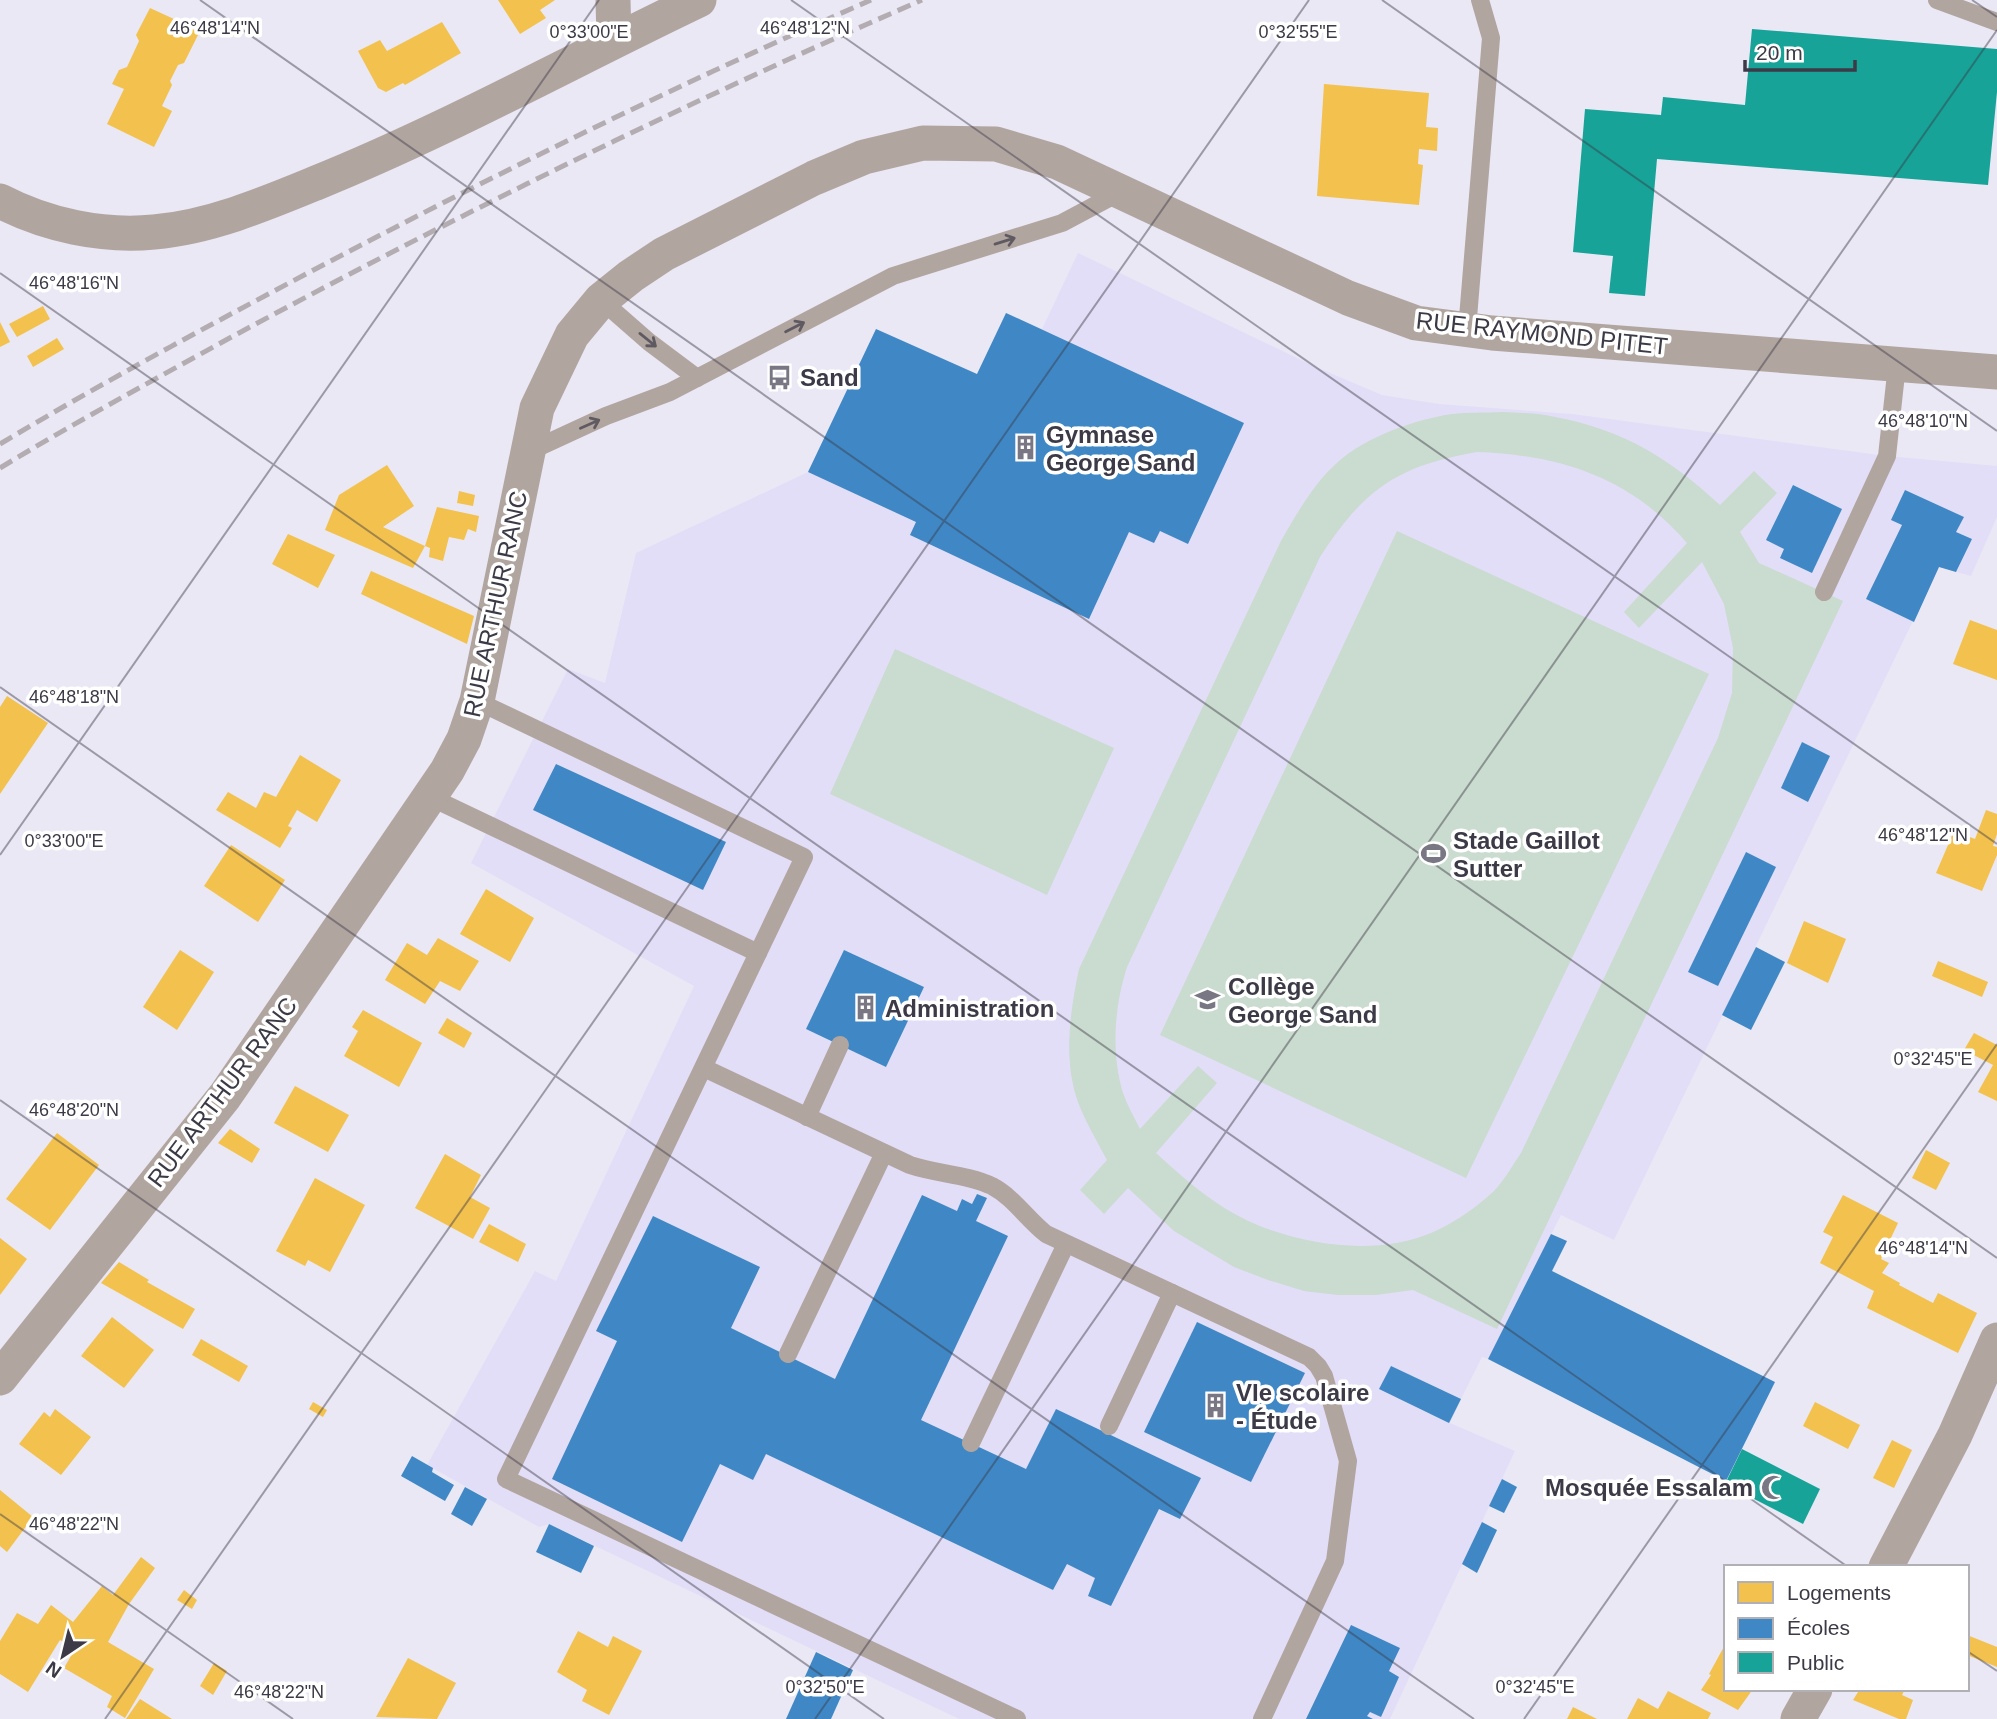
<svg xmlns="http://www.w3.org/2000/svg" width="1997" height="1719" viewBox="0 0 1997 1719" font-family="Helvetica,sans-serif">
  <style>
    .built { fill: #e2def7 }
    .green { fill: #cadbcf; fill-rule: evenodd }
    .homes { fill: #f2c14e }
    .schools { fill: #3f88c5 }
    .public { fill: #17a398 }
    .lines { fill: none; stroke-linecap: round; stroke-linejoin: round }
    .lane { stroke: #b1a5a0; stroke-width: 18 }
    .street { stroke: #b1a5a0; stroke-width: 35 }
    .rail { stroke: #b3acb0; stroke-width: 5; stroke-dasharray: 14 7; stroke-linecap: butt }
    .oneway { stroke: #5f5a61 }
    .ticks { fill: none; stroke: #3c3a46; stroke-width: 2; stroke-opacity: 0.45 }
    .labels { text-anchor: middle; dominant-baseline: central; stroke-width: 7; stroke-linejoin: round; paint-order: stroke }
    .street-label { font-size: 24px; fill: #3c3a46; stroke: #fff }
    .poi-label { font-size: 24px; font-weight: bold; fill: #3c3a46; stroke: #fff; text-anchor: start }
    .ticks-label { font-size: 18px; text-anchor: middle; fill: #3c3a46; stroke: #fff; stroke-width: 7; stroke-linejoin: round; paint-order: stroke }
  </style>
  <rect width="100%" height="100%" fill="#eae8f5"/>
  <polygon class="built" points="1078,253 1316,367 1382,395 1439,404 1572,414 1887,456 1997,466 1997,517 1971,576 1939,567 1614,1240 1561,1215 1488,1359 1482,1357 1461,1399 1450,1423 1515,1451 1390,1719 959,1719 549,1524 539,1527 427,1465 535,1271 556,1281 694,986 471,863 568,669 605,683 636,553 808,472 876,329 977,374 1006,313 1042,329"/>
  <g class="green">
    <path d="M1501,412C1519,413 1538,413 1555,417C1624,430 1669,458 1720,505L1754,471L1777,493L1740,532L1759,563L1843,601L1497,1329L1413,1290L1376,1295H1338L1304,1291L1268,1280L1234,1267L1174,1231L1128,1188L1104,1214L1080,1190L1107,1160C1097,1141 1086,1123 1078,1102C1063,1061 1070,1011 1079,969L1281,541C1297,513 1314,483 1338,462C1365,437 1417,419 1452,414C1468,412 1485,413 1501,412ZM1477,452C1561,455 1631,478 1687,543L1624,612L1639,628L1702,562L1724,604L1733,648L1732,693L1718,738L1521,1153C1512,1166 1504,1181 1493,1192C1475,1208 1453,1224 1431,1233C1370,1259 1281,1243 1226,1209C1200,1193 1178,1173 1156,1153L1217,1083L1198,1066L1140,1129C1134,1117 1127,1105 1123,1093C1111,1053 1114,1007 1127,967L1320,557C1364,489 1397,466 1477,452Z"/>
    <polygon points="1397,531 1709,674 1466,1178 1160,1035"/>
    <polygon points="895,649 1114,748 1047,895 830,794"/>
  </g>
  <g class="homes">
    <polygon points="498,0 555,0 540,10 546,18 520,34"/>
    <polygon points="150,8 200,31 184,63 178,65 170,81 172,85 162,106 172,111 154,147 107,124 124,89 112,84 119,70 127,67 139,41 136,35"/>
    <polygon points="442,22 461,53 405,85 403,83 386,92 378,88 358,51 380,40 387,51"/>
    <polygon points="1324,84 1429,93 1426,127 1438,128 1437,151 1419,149 1418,164 1423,165 1419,205 1317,196"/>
    <polygon points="43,306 50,319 17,337 9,324"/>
    <polygon points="0,322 10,342 0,347"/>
    <polygon points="57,338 64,349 33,367 27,356"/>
    <polygon points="387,465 414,506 383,527 425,546 413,568 325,530 339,495"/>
    <polygon points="459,491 475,495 473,506 457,503"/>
    <polygon points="437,507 479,516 476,532 468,529 464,540 449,537 443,561 429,557 430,548 425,546"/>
    <polygon points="288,534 335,555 318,588 272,564"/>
    <polygon points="371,571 474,616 467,644 361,594"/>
    <polygon points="1970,620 1997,630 1997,680 1953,664"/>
    <polygon points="7,696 48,723 0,794 0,707"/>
    <polygon points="300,755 341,780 317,822 297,810 288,826 292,828 280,848 216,810 228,792 256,808 264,792 276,797"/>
    <polygon points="1986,810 1997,814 1997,834 1993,846 1997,847 1997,855 1982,891 1936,873 1954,831 1975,839"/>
    <polygon points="231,845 285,880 258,922 204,886"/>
    <polygon points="486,889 534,918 510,962 460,934"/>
    <polygon points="1804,921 1846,939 1828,983 1787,963"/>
    <polygon points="438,938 479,961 460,991 440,981 425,1004 385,980 407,943 427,955"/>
    <polygon points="180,950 214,972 177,1030 143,1007"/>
    <polygon points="1938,961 1988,982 1982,997 1932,976"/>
    <polygon points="363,1010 422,1043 399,1087 344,1056 358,1031 352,1027"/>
    <polygon points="447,1018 472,1033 464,1048 438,1033"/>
    <polygon points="1974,1033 1997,1045 1997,1101 1978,1092 1993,1065 1964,1050"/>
    <polygon points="295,1086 349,1115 328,1152 274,1123"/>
    <polygon points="230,1129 260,1149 252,1163 218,1143"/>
    <polygon points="57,1133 99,1165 50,1230 6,1199"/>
    <polygon points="1926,1150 1950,1163 1936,1190 1912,1178"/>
    <polygon points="445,1154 481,1175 470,1197 490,1208 473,1239 415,1208"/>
    <polygon points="315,1178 365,1205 330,1272 308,1260 305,1266 276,1251"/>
    <polygon points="1843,1195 1898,1223 1881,1259 1889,1263 1882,1273 1900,1283 1899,1285 1933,1303 1938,1293 1977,1313 1958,1353 1867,1308 1874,1291 1820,1263 1833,1237 1823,1232"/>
    <polygon points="489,1224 526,1244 518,1262 479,1242"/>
    <polygon points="0,1238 27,1259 0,1295"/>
    <polygon points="119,1262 149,1280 147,1282 195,1309 183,1329 101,1283"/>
    <polygon points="112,1317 154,1350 124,1388 81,1356"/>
    <polygon points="201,1339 248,1366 239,1382 192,1355"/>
    <polygon points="313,1402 327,1410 323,1417 309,1409"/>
    <polygon points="1815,1402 1860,1425 1848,1449 1803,1426"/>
    <polygon points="55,1409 91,1437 61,1475 19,1444 44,1412 50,1417"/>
    <polygon points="1892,1440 1912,1450 1894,1488 1873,1478"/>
    <polygon points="0,1490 33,1517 7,1552 0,1546"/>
    <polygon points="141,1557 155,1568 129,1604 108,1642 154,1669 125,1718 107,1707 112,1696 64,1668 75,1649 60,1640 28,1692 0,1674 0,1641 17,1613 38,1624 51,1605 73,1622 102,1586 113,1595"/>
    <polygon points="184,1590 197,1600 192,1609 177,1600"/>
    <polygon points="578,1631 608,1647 613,1636 642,1651 609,1715 582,1701 587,1690 557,1672"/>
    <polygon points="1967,1635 1997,1647 1997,1667 1967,1655"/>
    <polygon points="1726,1643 1726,1689 1753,1689 1738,1710 1701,1690 1711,1675 1709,1674"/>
    <polygon points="408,1658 456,1683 437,1719 376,1717"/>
    <polygon points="214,1663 227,1671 213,1695 200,1686"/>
    <polygon points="1860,1689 1905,1689 1902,1695 1913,1700 1906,1719 1899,1719 1853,1700"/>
    <polygon points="1668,1691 1711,1713 1708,1719 1627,1719 1638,1698 1658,1709"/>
    <polygon points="140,1699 172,1719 126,1719"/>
    <polygon points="1573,1707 1597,1719 1567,1719"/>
  </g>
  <g class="schools">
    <polygon points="1006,313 1244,423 1188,544 1160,531 1154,543 1129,532 1089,619 910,535 916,522 808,472 876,329 977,374"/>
    <polygon points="1793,485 1842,509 1812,573 1780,558 1784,549 1766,540"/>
    <polygon points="1905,490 1964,517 1956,532 1972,539 1956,572 1939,567 1914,622 1866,599 1902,525 1891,520"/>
    <polygon points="1802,742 1830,756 1808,802 1781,788"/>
    <polygon points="556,764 726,842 703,890 533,810"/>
    <polygon points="1746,852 1776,867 1718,986 1688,972"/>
    <polygon points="1756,947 1785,962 1751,1030 1722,1015"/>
    <polygon points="844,950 924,987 886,1067 806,1029"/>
    <polygon points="977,1194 987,1198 976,1221 1008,1236 921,1420 1026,1469 1056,1409 1201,1478 1180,1519 1159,1509 1111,1606 1088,1596 1095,1578 1067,1564 1053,1590 766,1454 753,1480 720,1464 682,1542 552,1479 617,1341 596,1331 653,1216 760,1267 731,1328 835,1379 922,1195 957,1211 962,1199 972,1204"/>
    <polygon points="1551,1234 1567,1241 1552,1271 1775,1382 1726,1481 1488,1359"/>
    <polygon points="1197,1322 1305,1373 1251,1482 1144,1432"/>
    <polygon points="1391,1366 1461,1399 1449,1423 1379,1389"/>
    <polygon points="412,1456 433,1468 432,1472 454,1485 445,1501 401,1476"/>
    <polygon points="1502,1479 1517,1487 1504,1513 1489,1506"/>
    <polygon points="465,1487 487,1499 472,1526 451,1514"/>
    <polygon points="1482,1522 1497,1530 1477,1573 1462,1564"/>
    <polygon points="549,1524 594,1546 581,1573 536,1552"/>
    <polygon points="1351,1625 1400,1648 1389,1671 1399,1677 1381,1717 1370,1712 1367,1716 1373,1719 1306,1719"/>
    <polygon points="816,1652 853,1670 831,1719 786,1719"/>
  </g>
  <g class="public">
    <polygon points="1752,29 1997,49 1997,92 1988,185 1657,159 1645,296 1609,293 1613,256 1573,252 1585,109 1661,115 1663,97 1745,105"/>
    <polygon points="1742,1449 1820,1489 1803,1524 1725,1484"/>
  </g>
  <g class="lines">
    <g class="lane">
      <polyline points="1937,0 1997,22"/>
      <polyline points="601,300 649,342 697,378"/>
      <polyline points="1467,330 1491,38 1480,0"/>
      <polyline points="528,452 606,416 670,392 893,276 1062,223 1122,191"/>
      <polyline points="1824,592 1887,456 1897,365"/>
      <polyline points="477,701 804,857 506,1479 1017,1719"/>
      <polyline points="430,797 758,953"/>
      <path d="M704,1068L910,1165C936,1174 967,1174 992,1186C1013,1197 1027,1219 1046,1234L1309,1357L1318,1366L1324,1376L1348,1461L1335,1561L1262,1719"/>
      <polyline points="807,1117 840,1045"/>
      <polyline points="788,1354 884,1153"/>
      <polyline points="1109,1426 1172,1293"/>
      <polyline points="971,1443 1066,1244"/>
    </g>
    <g class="street">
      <polyline points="613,0 614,40"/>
      <path d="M0,201C46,225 102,237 154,232C210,227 265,204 316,183C447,130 571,61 699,0"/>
      <polyline points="0,1378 225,1096 447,771 464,739 477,701 537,408 572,335 601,300 631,276 664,254 814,178 864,157 923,143 996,144 1057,162 1348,298 1416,323 1492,333 1997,372"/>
      <polyline points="1886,1567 1955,1435 1997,1340"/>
      <polyline points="1798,1719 1815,1689"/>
    </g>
    <g class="rail">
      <path d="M0,444C95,387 193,334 291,282C481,181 674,86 871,0"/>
      <path d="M0,468C74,423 150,382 226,340C453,217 685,103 922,0"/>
    </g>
  </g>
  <defs><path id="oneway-shaft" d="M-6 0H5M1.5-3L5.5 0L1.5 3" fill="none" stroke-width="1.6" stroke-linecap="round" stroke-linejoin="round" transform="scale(1.75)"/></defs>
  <g class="oneway">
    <use href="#oneway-shaft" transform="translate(1005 241) rotate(-17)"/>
    <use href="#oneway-shaft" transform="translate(795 327) rotate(-27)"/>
    <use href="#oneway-shaft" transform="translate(648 340) rotate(39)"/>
    <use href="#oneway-shaft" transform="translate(590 424) rotate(-24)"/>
  </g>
  <path class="ticks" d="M200,0L1997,1258M791,0L1997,844M1382,0L1997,431M1972,0L1997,17M0,273L1848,1567M0,687L1474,1719M0,855L599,0M0,1100L884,1719M0,1514L293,1719M1967,1651L1997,1671M105,1719L1309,0M815,1719L1997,30M1524,1719L1997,1044"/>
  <defs>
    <symbol id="bus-bare" viewBox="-9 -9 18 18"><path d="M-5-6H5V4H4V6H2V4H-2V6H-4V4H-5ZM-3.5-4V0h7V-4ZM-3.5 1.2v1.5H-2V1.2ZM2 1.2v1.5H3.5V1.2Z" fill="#797783" stroke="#fff" stroke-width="2.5" paint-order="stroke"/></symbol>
    <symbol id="building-bare" viewBox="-9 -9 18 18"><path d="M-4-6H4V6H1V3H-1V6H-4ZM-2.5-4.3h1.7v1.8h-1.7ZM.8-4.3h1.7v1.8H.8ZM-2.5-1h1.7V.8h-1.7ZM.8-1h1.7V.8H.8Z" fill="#797783" stroke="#fff" stroke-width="2.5" paint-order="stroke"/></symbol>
    <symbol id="stadium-bare" viewBox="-9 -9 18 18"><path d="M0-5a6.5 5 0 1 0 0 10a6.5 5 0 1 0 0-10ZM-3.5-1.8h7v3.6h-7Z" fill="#797783" stroke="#fff" stroke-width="2.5" paint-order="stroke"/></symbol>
    <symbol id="school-bare" viewBox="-9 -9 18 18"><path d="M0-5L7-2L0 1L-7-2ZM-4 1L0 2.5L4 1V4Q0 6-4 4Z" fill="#797783" stroke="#fff" stroke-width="2.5" paint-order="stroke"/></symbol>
    <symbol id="mosque-bare" viewBox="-9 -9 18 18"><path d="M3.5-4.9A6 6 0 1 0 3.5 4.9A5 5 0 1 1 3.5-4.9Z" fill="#797783" stroke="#fff" stroke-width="2.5" paint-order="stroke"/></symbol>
  </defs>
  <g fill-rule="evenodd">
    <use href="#bus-bare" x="762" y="360" width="35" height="35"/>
    <use href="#building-bare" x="1008" y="430" width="35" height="35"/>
    <use href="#stadium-bare" x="1416" y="836" width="35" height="35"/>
    <use href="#school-bare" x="1190" y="982" width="35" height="35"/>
    <use href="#building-bare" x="848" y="990" width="35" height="35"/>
    <use href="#building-bare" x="1198" y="1388" width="35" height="35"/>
    <use href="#mosque-bare" x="1756" y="1470" width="35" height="35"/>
  </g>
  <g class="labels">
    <g class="street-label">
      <text transform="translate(1542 333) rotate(6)">RUE RAYMOND PITET</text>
      <text transform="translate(495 604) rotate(-78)">RUE ARTHUR RANC</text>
      <text transform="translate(222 1092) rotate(-53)">RUE ARTHUR RANC</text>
    </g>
    <g class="poi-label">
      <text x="800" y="377">Sand</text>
      <text x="1046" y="434">Gymnase<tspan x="1046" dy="28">George Sand</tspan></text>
      <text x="1453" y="840">Stade Gaillot<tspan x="1453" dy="28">Sutter</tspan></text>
      <text x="1228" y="986">Collège<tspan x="1228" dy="28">George Sand</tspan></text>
      <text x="885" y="1008">Administration</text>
      <text x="1236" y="1392">VIe scolaire<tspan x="1236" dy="28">- Étude</tspan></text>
      <text x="1753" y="1487" text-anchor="end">Mosquée Essalam</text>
    </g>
  </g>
  <g class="ticks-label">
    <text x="215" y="34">46°48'14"N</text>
    <text x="805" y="34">46°48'12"N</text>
    <text x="589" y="38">0°33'00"E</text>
    <text x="1298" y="38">0°32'55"E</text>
    <text x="74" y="289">46°48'16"N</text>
    <text x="1923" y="427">46°48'10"N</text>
    <text x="74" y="703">46°48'18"N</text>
    <text x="1923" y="841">46°48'12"N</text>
    <text x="64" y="847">0°33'00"E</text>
    <text x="1933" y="1065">0°32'45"E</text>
    <text x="74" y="1116">46°48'20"N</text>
    <text x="1923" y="1254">46°48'14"N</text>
    <text x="74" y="1530">46°48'22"N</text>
    <text x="825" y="1693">0°32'50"E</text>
    <text x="1535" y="1693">0°32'45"E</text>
    <text x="279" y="1698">46°48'22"N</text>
  </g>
  <rect x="1724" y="1565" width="245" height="126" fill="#ffffff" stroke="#b1b0b5" stroke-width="2"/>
  <rect x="1738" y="1582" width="35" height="21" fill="#f2c14e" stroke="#b1b0b5" stroke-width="2"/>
  <text x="1787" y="1600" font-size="21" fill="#3c3a46">Logements</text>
  <rect x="1738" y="1618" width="35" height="21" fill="#3f88c5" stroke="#b1b0b5" stroke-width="2"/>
  <text x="1787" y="1635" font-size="21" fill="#3c3a46">Écoles</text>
  <rect x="1738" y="1652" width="35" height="21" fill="#17a398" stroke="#b1b0b5" stroke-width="2"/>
  <text x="1787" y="1670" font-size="21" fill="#3c3a46">Public</text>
  <g transform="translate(63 1656) rotate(215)" stroke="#ffffff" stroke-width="5" paint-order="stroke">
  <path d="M0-5L12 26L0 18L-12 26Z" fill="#3c3a46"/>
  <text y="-10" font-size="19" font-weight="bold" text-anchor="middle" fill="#3c3a46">N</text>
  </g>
  <path d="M1745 60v10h110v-10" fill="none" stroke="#3c3a46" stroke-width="3.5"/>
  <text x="1756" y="60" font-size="21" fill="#3c3a46" stroke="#ffffff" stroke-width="5" paint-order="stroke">20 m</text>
</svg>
